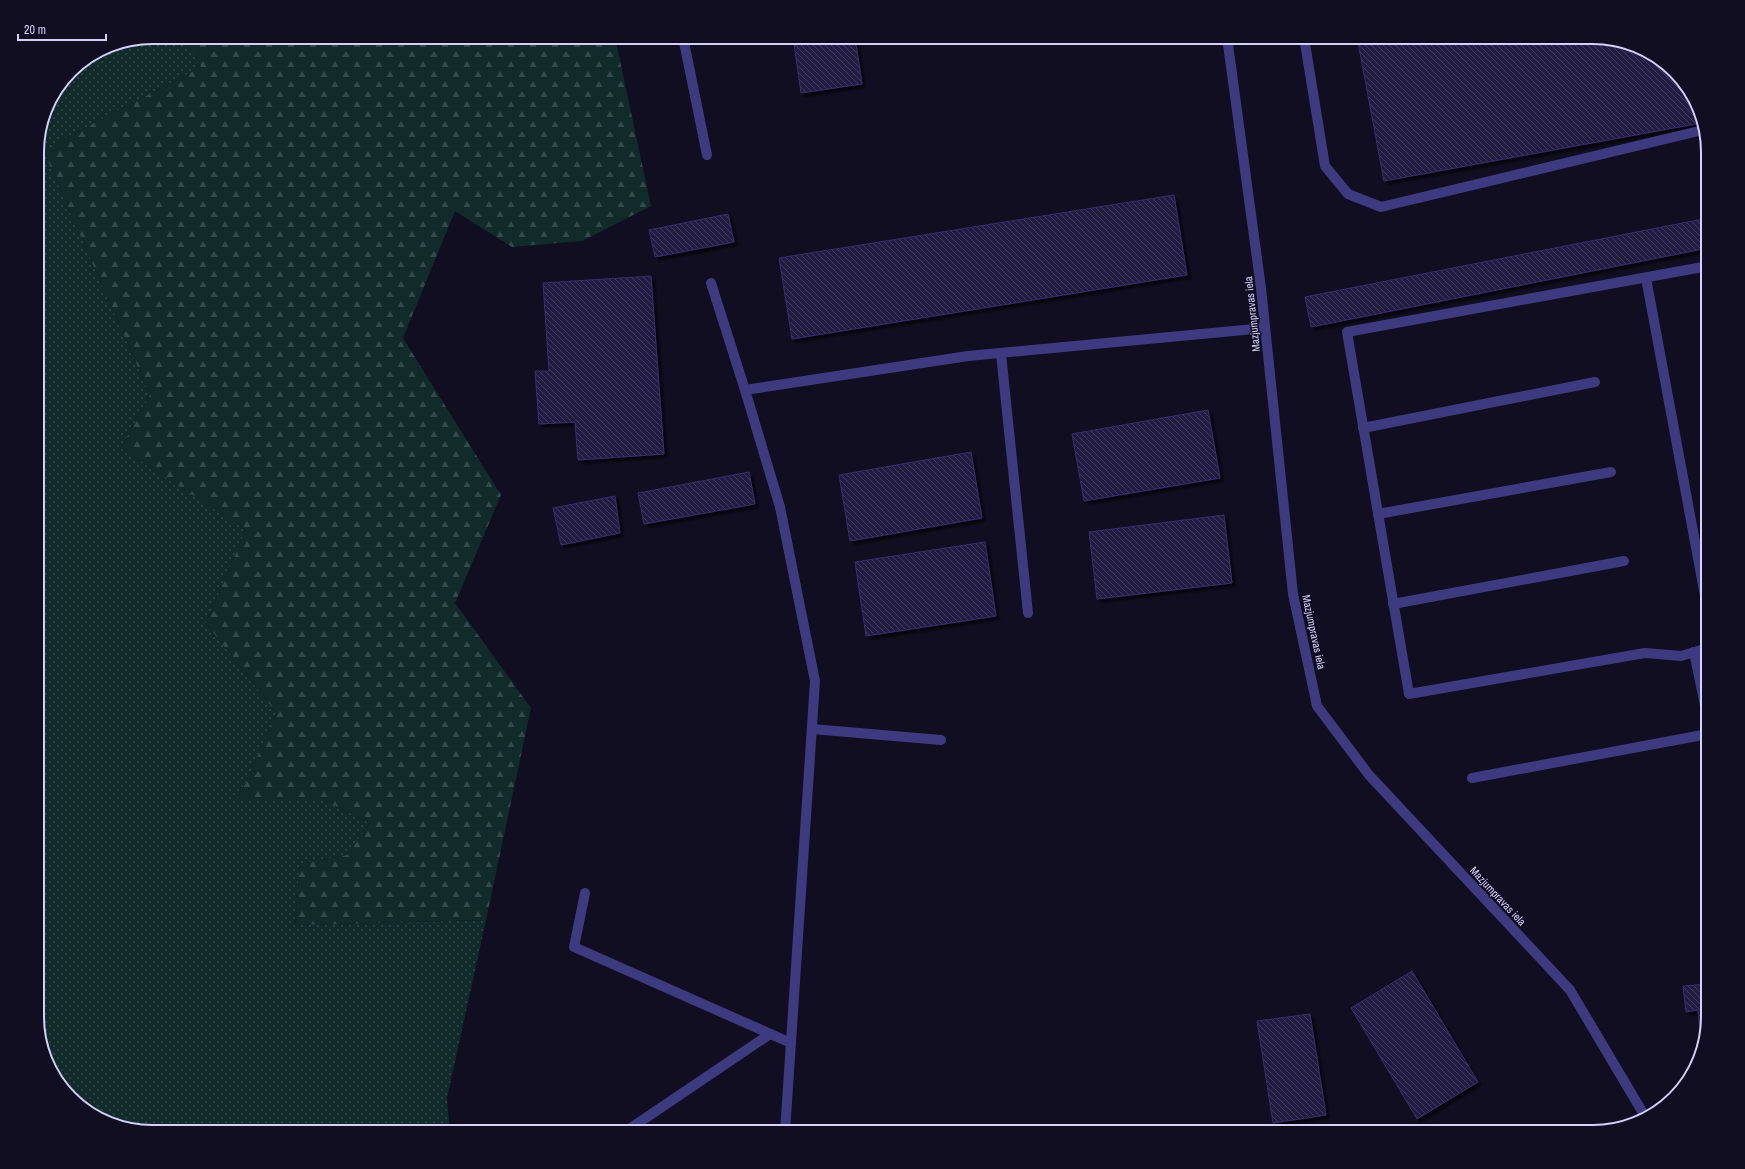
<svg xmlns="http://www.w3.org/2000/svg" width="1745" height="1169" viewBox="0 0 1745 1169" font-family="'Archivo Narrow',sans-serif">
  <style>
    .grass { fill: url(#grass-dots) }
    .forest { fill: url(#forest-firs) }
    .building { fill: url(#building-back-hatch); stroke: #3a2d6d; filter: url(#shadow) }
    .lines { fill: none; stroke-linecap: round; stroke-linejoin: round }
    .minor { stroke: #3d3a7f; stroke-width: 10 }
    .labels { text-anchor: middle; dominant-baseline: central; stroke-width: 3; stroke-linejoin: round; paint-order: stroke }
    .street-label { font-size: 11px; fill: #d5cffe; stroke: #110e21 }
    .rim { fill: none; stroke: #d5cffe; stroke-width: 2 }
  </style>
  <defs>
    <pattern id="grass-dots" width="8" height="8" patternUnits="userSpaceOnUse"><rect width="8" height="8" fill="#112b2a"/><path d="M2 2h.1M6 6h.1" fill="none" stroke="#33494a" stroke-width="1.8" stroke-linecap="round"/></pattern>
    <pattern id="forest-firs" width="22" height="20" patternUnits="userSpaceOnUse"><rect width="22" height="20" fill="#112b2a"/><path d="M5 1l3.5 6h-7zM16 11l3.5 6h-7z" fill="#33494a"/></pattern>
    <pattern id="building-back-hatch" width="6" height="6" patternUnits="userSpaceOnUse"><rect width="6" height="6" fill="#221a42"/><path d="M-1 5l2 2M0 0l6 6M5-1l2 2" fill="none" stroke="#413a5e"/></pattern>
    <filter id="shadow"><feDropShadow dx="3.5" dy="3.5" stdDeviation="1" flood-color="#0009"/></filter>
  </defs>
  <rect width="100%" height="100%" fill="#110e21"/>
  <polygon class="grass" points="152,37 184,37 201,67 43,150 150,395 121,448 246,530 206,623 277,714 238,799 322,799 370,823 347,855 300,864 295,925 486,920 447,1098 450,1132 152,1132 88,1112 52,1074 37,1024 37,145 46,108 71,71 108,46"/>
  <polygon class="forest" points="184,37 615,37 651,206 582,241 512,247 455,211 403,338 501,495 455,603 531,708 486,920 295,925 300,864 347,855 370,823 322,799 238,799 277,714 206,623 246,530 121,448 150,395 43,150 201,67"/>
  <g class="building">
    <polygon points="793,37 855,37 862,84 801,93"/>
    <polygon points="1357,37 1593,37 1657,57 1696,101 1701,123 1384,181"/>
    <polygon points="1174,195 1187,275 792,339 779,258"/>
    <polygon points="728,214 734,242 655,257 649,230"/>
    <polygon points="1708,218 1708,248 1311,327 1305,297"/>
    <polygon points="651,276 664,454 578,460 575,422 539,424 535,371 549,371 543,283"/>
    <polygon points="1208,410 1220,478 1084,501 1072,434"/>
    <polygon points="971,452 982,518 850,541 839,475"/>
    <polygon points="749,472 755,504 644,524 638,493"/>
    <polygon points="615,496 620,533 561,545 553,508"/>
    <polygon points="1224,515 1232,583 1097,599 1089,532"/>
    <polygon points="985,542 996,616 866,636 855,562"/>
    <polygon points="1412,971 1478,1082 1417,1119 1351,1008"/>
    <polygon points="1708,984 1708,1017 1704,1031 1700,1031 1698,1010 1686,1012 1683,986"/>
    <polygon points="1310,1014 1326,1115 1273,1123 1257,1021"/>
  </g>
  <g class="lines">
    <g class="minor">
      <polyline points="683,37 707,155"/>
      <polyline points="1227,37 1261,288 1293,594 1317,706 1369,775 1570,990 1646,1118"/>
      <polyline points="1304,37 1325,166 1348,194 1381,207 1703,130"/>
      <polyline points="1708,266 1347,332 1409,694 1645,653 1681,656 1708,648"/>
      <polyline points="1646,278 1708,612"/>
      <polyline points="711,283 745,390 780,507 815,681 785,1132"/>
      <polyline points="1001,354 1028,613"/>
      <polyline points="745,390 968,356 1265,328"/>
      <polyline points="1363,428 1595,382"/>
      <polyline points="1378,514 1611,472"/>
      <polyline points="1393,604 1624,561"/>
      <polyline points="1694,652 1708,720"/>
      <polyline points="812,729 941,740"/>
      <polyline points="1472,778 1708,734"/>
      <polyline points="585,893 574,947 791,1043"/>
      <polyline points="625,1132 770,1034"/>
    </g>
  </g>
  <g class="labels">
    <g class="street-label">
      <text transform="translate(1252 314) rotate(-96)">Mazjumpravas iela</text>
      <text transform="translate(1314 632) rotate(78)">Mazjumpravas iela</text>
      <text transform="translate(1498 896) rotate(47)">Mazjumpravas iela</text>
    </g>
  </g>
  <path d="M0 0H1745V1169H0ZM152 44H1593A108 108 0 0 1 1701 152V1017A108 108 0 0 1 1593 1125H152A108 108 0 0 1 44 1017V152A108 108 0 0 1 152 44Z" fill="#110e21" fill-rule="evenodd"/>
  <path class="rim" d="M152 44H1593A108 108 0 0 1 1701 152V1017A108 108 0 0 1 1593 1125H152A108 108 0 0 1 44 1017V152A108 108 0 0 1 152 44Z"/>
  <path d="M18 34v6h88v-6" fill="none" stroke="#d5cffe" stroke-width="2"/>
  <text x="24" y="34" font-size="12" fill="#d5cffe" stroke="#110e21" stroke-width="3" paint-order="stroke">20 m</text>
</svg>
